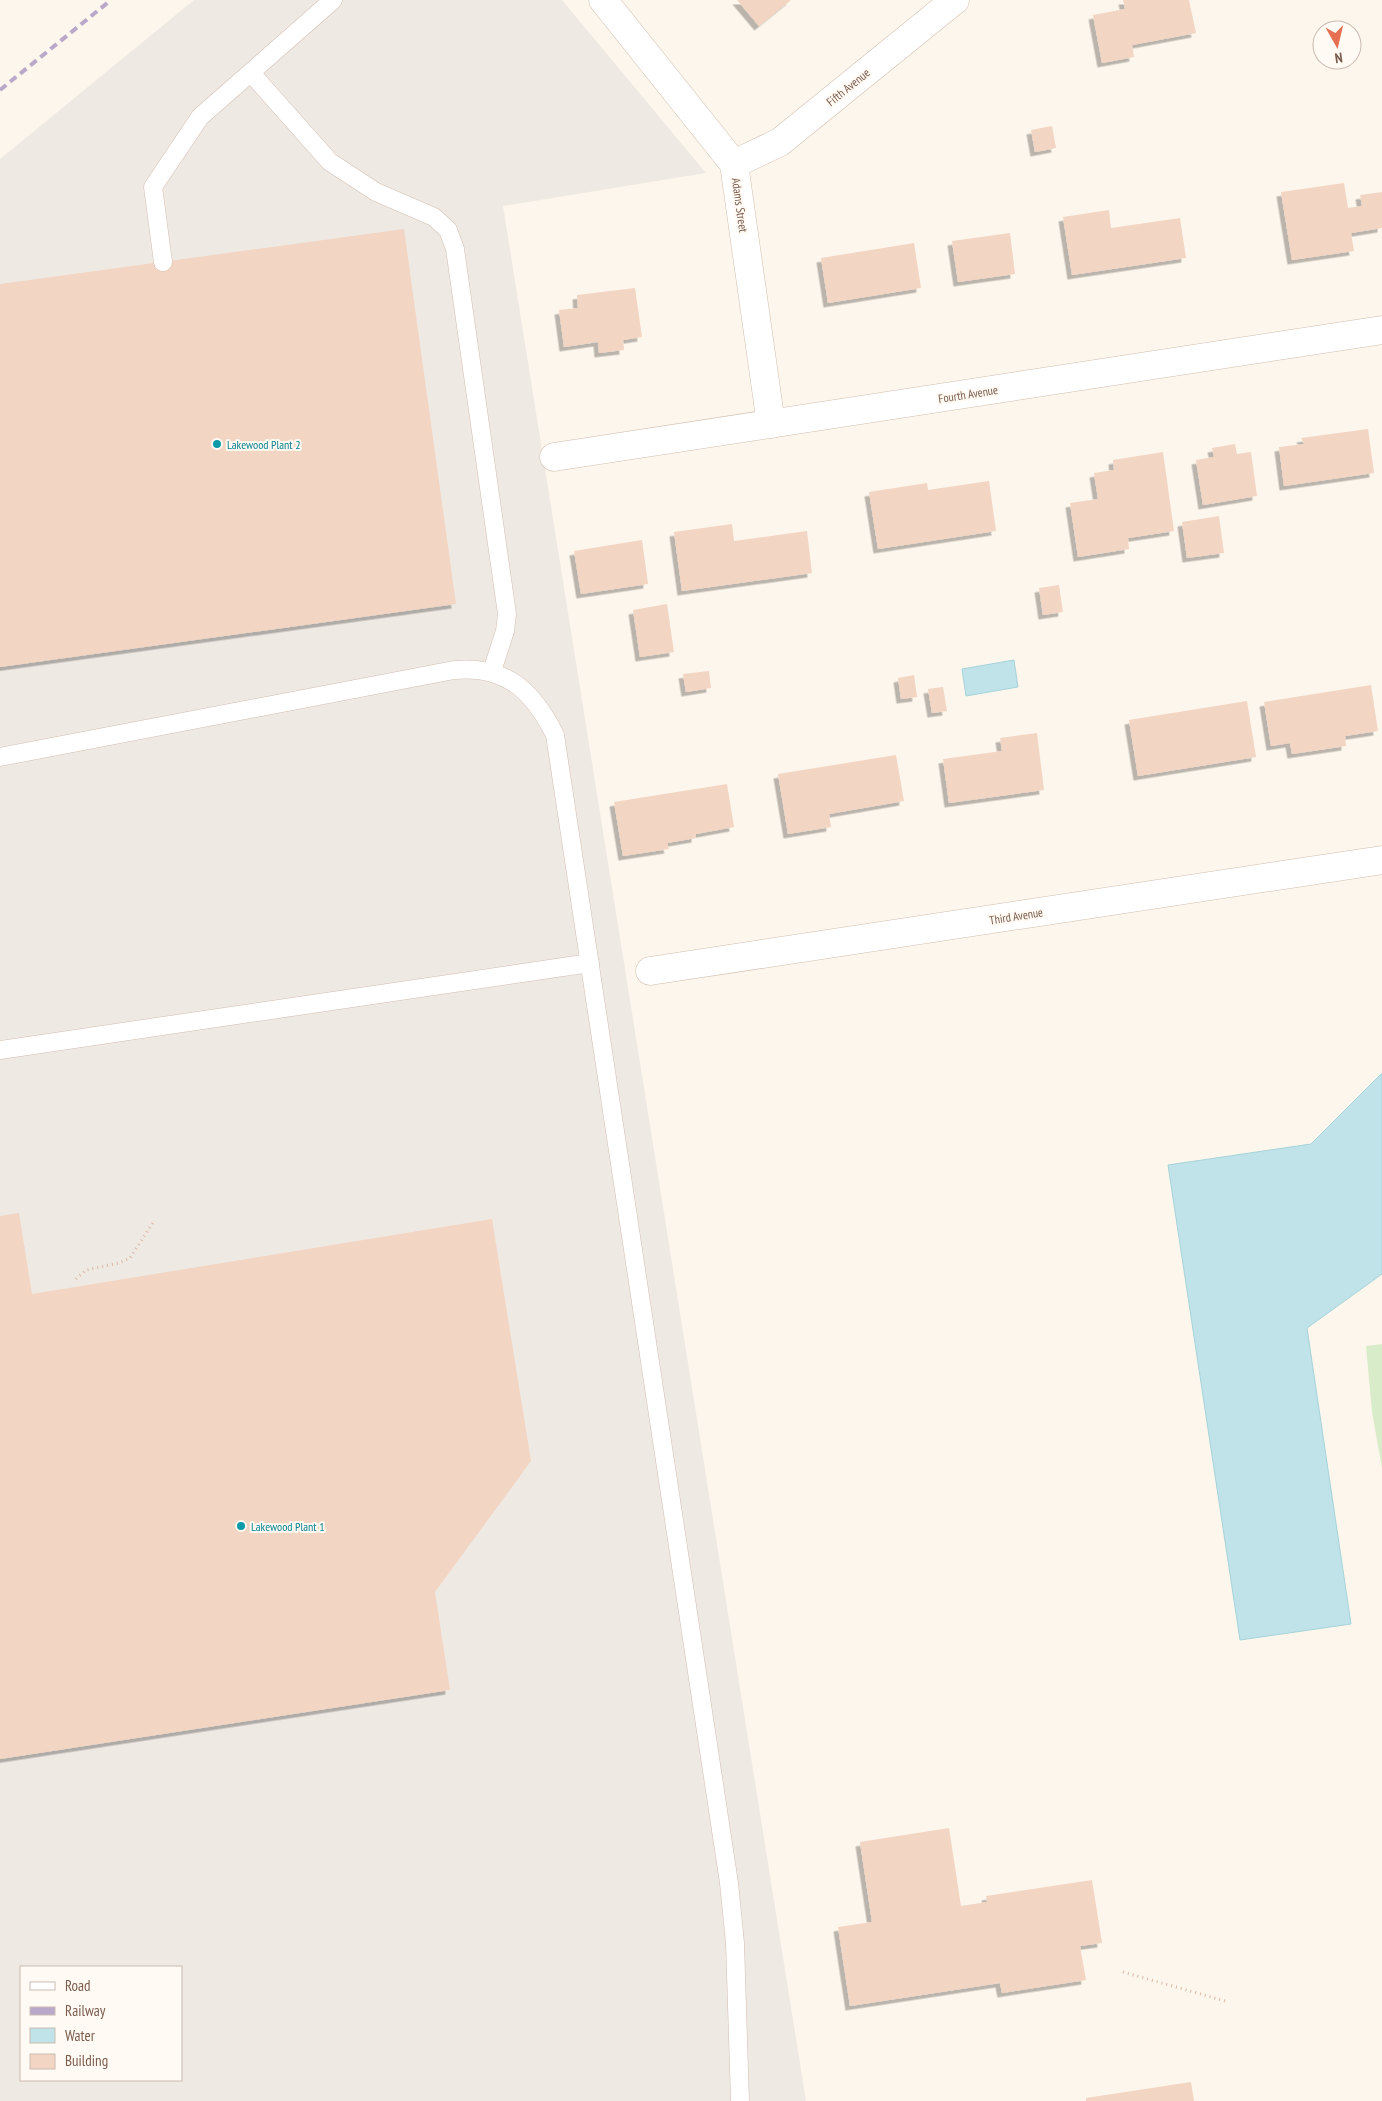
<svg xmlns="http://www.w3.org/2000/svg" width="1382" height="2101" viewBox="0 0 1382 2101" font-family="'PT Sans Narrow',sans-serif">
  <style>
    .industrial { fill: #efe9e4; fill-rule: evenodd }
    .green { fill: #d8ecc9 }
    .water { fill: #bfe3e8; stroke: #a5d3da }
    .building { fill: #f3d5c3; filter: url(#shadow) }
    .lines { fill: none; stroke-linecap: round; stroke-linejoin: round }
    .lane-casing { stroke: #d1beb0; stroke-width: 19 }
    .street-casing { stroke: #d1beb0; stroke-width: 29 }
    .path { stroke: #d9b8a5; stroke-width: 3; stroke-dasharray: 1 4; stroke-linecap: butt }
    .lane { stroke: #fff; stroke-width: 18 }
    .street { stroke: #fff; stroke-width: 28 }
    .rail { stroke: #b9a8c9; stroke-width: 4; stroke-dasharray: 8 5; stroke-linecap: butt }
    .culture-dot { fill: #0f9aa8; stroke: #fffaf3; stroke-width: 2 }
    .labels { text-anchor: middle; dominant-baseline: central; stroke-width: 4; stroke-linejoin: round; paint-order: stroke }
    .street-label { font-size: 12px; fill: #7a5c4d; stroke: #fffaf3 }
    .culture-label { font-size: 12px; fill: #0d838f; stroke: #fffaf3; text-anchor: start }
  </style>
  <defs>
    <filter id="shadow"><feDropShadow dx="-4.5" dy="4.5" stdDeviation="0" flood-color="#0004"/></filter>
  </defs>
  <rect width="100%" height="100%" fill="#fdf6ec"/>
  <path class="industrial" d="M194,0H562L706,173L503,206L806,2101H0V159ZM21,1967H181V2080H21Z"/>
  <polygon class="green" points="1382,1344 1382,1468 1372,1412 1366,1346"/>
  <g class="water">
    <polygon points="1014,660 1018,687 966,696 962,669"/>
    <polygon points="1382,1073 1382,1274 1307,1328 1351,1624 1240,1640 1168,1165 1311,1144"/>
  </g>
  <g class="building">
    <polygon points="737,0 791,0 759,26"/>
    <polygon points="1123,0 1189,0 1196,33 1132,45 1134,57 1102,63 1093,15 1125,9"/>
    <polygon points="1052,126 1056,148 1035,152 1031,130"/>
    <polygon points="1344,183 1348,208 1362,206 1360,195 1382,192 1382,228 1351,233 1354,251 1292,260 1281,192"/>
    <polygon points="1109,210 1111,228 1180,218 1186,258 1072,275 1063,217"/>
    <polygon points="404,229 456,604 0,667 0,284"/>
    <polygon points="1010,233 1015,274 958,282 952,241"/>
    <polygon points="914,243 921,288 828,303 821,258"/>
    <polygon points="635,288 642,337 623,340 624,350 599,353 598,342 564,347 559,310 578,308 577,295"/>
    <polygon points="1368,429 1374,473 1284,486 1279,447 1304,444 1301,438"/>
    <polygon points="1235,444 1237,454 1251,452 1257,496 1203,505 1196,460 1214,457 1212,448"/>
    <polygon points="1163,452 1174,531 1128,538 1129,549 1078,557 1070,503 1098,499 1094,473 1114,470 1113,460"/>
    <polygon points="989,481 996,531 878,549 869,492 927,483 928,490"/>
    <polygon points="1219,516 1224,553 1187,558 1182,522"/>
    <polygon points="732,524 734,541 807,531 812,573 682,591 674,532"/>
    <polygon points="642,540 648,584 581,594 574,551"/>
    <polygon points="1059,585 1063,612 1043,615 1039,588"/>
    <polygon points="667,604 674,652 640,657 633,610"/>
    <polygon points="709,671 711,688 686,692 683,674"/>
    <polygon points="914,675 917,697 901,699 898,678"/>
    <polygon points="1371,685 1378,731 1345,736 1346,746 1292,754 1290,743 1271,746 1264,702"/>
    <polygon points="943,687 947,711 932,713 928,689"/>
    <polygon points="1247,701 1256,757 1138,776 1129,720"/>
    <polygon points="1037,733 1044,790 949,803 943,759 1002,751 1000,738"/>
    <polygon points="896,755 904,801 829,814 831,827 788,834 778,774"/>
    <polygon points="727,784 734,827 696,834 696,838 667,843 669,849 623,856 614,802"/>
    <polygon points="19,1213 32,1294 492,1219 531,1461 435,1592 450,1690 0,1759 0,1216"/>
    <polygon points="949,1828 961,1906 987,1902 986,1896 1092,1880 1102,1943 1080,1946 1086,1980 1002,1993 1000,1983 850,2006 838,1927 872,1922 860,1842"/>
    <polygon points="1191,2082 1194,2101 1086,2101 1086,2098"/>
  </g>
  <g class="lines">
    <defs>
      <g id="lane">
        <polyline points="251,73 330,162 376,192 434,217 448,230 455,249 507,614 505,631 492,671"/>
        <polyline points="163,262 153,187 200,117 333,0"/>
        <path d="M0,757L454,670C506,665 533,691 555,735L729,1883L735,1943L740,2101"/>
        <polyline points="0,1050 590,963"/>
      </g>
      <g id="street">
        <polyline points="603,0 734,164 771,424"/>
        <polyline points="734,164 780,142 955,0"/>
        <polyline points="554,457 1382,330"/>
        <polyline points="650,971 1382,860"/>
      </g>
    </defs>
    <use href="#lane" class="lane-casing"/>
    <use href="#street" class="street-casing"/>
    <g class="path">
      <polyline points="76,1279 86,1270 119,1263 130,1258 154,1221"/>
      <polyline points="1123,1972 1225,2001"/>
    </g>
    <use href="#lane" class="lane"/>
    <use href="#street" class="street"/>
    <polyline class="rail" points="0,90 111,0"/>
  </g>
  <g class="culture-dot">
    <circle cx="217" cy="444" r="5"/>
    <circle cx="241" cy="1526" r="5"/>
  </g>
  <g class="labels">
    <g class="street-label">
      <text transform="translate(848 87) rotate(-39)">Fifth Avenue</text>
      <text transform="translate(740 205) rotate(82)">Adams Street</text>
      <text transform="translate(968 394) rotate(-9)">Fourth Avenue</text>
      <text transform="translate(1016 916) rotate(-9)">Third Avenue</text>
    </g>
    <g class="culture-label">
      <text x="227" y="444">Lakewood Plant 2</text>
      <text x="251" y="1526">Lakewood Plant 1</text>
    </g>
  </g>
  <rect x="20" y="1966" width="162" height="115" fill="#fffaf3" stroke="#cabbb1"/>
  <rect x="30" y="1982" width="25" height="8" fill="#ffffff" stroke="#cabbb1"/>
  <text x="65" y="1991" font-size="15" fill="#7a5c4d">Road</text>
  <rect x="30" y="2007" width="25" height="8" fill="#b9a8c9" stroke="#cabbb1"/>
  <text x="65" y="2016" font-size="15" fill="#7a5c4d">Railway</text>
  <rect x="30" y="2028" width="25" height="15" fill="#bfe3e8" stroke="#cabbb1"/>
  <text x="65" y="2041" font-size="15" fill="#7a5c4d">Water</text>
  <rect x="30" y="2054" width="25" height="15" fill="#f3d5c3" stroke="#cabbb1"/>
  <text x="65" y="2066" font-size="15" fill="#7a5c4d">Building</text>
  <g transform="translate(1337 45) rotate(172)"><circle r="24" fill="#fffaf3" stroke="#cabbb1"/>
  <path d="M0-4L9 19L0 12L-9 19Z" fill="#e76f51"/>
  <text y="-8" font-size="14" font-weight="bold" text-anchor="middle" fill="#7a5c4d">N</text>
  </g>
</svg>
